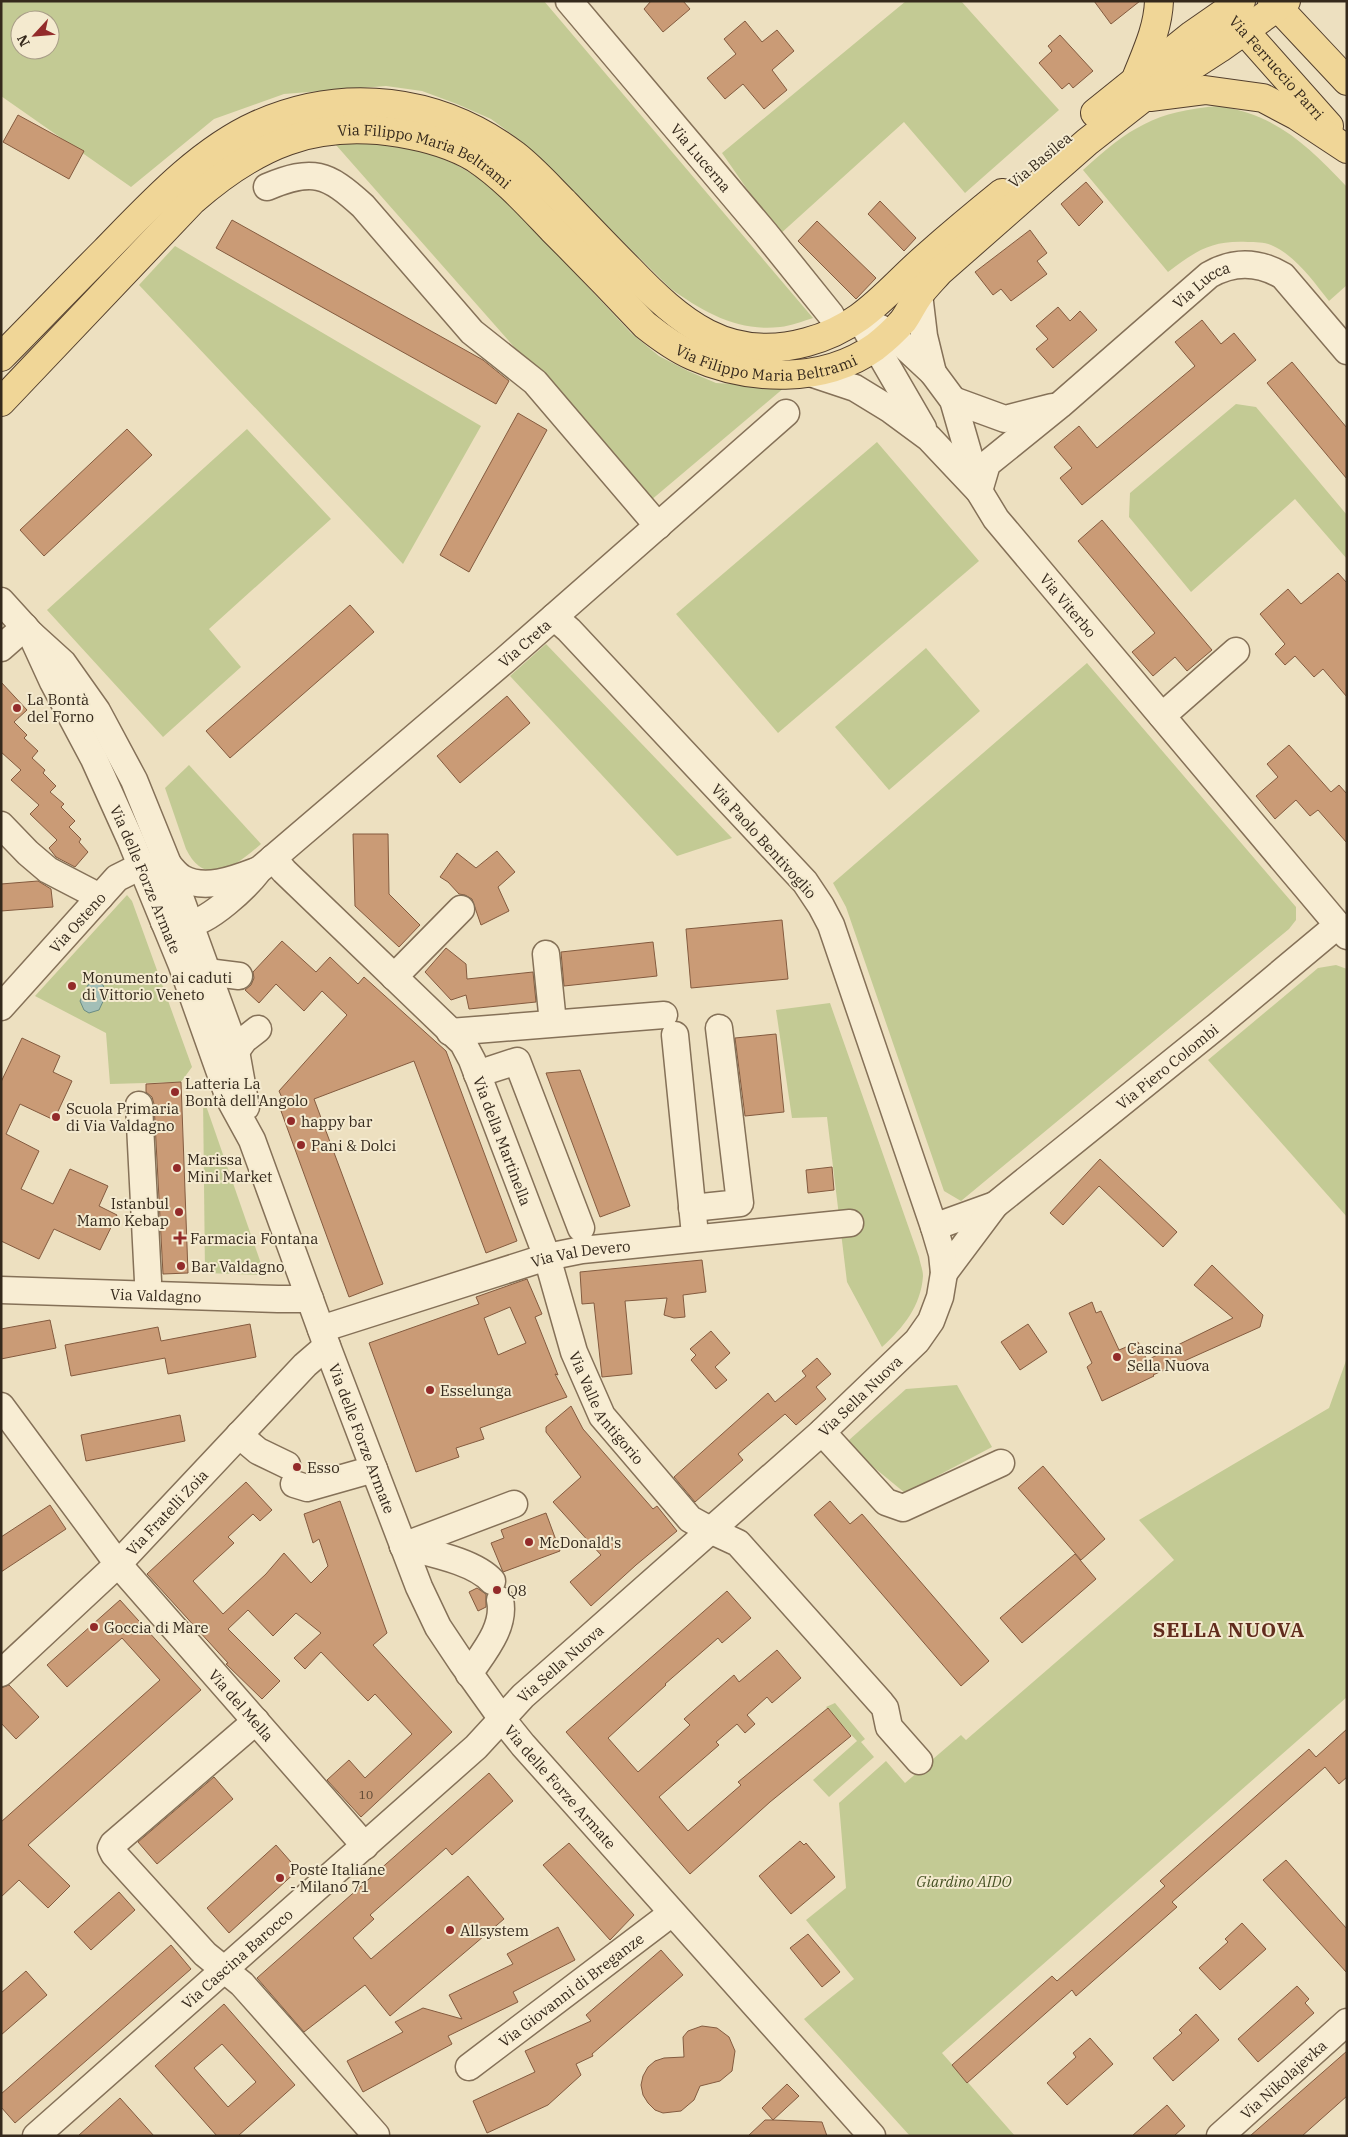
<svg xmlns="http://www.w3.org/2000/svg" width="1348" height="2137" viewBox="0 0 1348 2137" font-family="'IBM Plex Serif',serif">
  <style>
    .green { fill: #c3ca94; fill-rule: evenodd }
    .water { fill: #a3bfb7; stroke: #6a8c84 }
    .building { fill: #ca9b76; stroke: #845b3f; fill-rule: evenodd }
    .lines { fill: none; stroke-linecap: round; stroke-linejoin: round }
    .minor-casing { stroke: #857158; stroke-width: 29 }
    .major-casing { stroke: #533f2d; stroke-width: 30 }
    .minor { stroke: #f8edd3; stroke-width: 26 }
    .major { stroke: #f0d697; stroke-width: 28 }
    .poi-dot { fill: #932b2a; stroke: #f4eacf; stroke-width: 2 }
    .labels { text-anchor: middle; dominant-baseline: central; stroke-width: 4; stroke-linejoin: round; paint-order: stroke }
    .number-label { font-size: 12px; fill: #5a4632 }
    .street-label { font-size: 15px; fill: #35291c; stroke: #f4eacf }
    .poi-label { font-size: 15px; fill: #35291c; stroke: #f4eacf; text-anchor: start }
    .park-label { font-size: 15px; font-style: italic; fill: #455123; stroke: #f4eacf }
    .district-label { font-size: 20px; font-weight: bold; letter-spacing: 1px; fill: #612c1d; stroke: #f4eacf }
  </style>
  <rect width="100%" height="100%" fill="#ede0c0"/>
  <g class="green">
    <path d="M1,1H544L813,318C803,321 791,326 780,327C738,332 703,312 670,288L521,141L491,119L457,104L422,91L386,86L284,94L214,119L131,187L1,96ZM20,20H50V50H20Z"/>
    <polygon points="906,1 961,1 1059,110 965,193 904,122 779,235 722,153"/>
    <path d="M1219,106C1277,115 1308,146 1347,187V285L1329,301C1313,281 1295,255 1271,245C1264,242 1255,242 1248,242C1211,240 1196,251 1168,272L1083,170C1129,128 1155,111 1219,106Z"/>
    <path d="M358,143C420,145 453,157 503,196L631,333L659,356L688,371L716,383L785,387L650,501L336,145Z"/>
    <polygon points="175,246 481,426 403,564 139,285"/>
    <polygon points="1236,404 1256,407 1347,515 1347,559 1295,499 1191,592 1129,517 1130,493"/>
    <polygon points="247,429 331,519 209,629 241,667 163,737 47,610"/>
    <polygon points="877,442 979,561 778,733 676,614"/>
    <polygon points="546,644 732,838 677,856 510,676"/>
    <polygon points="926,648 980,711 889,790 835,727"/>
    <polygon points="1087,663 1296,907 1296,920 1289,929 961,1201 944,1191 846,907 833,883"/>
    <path d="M189,765L261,844C237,865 206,890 186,849L165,788Z"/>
    <polygon points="127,895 132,901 192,1067 181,1082 110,1084 106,1033 35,996"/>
    <polygon points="1336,965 1347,969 1347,1217 1208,1060 1318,968"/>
    <path d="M830,1003L919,1257C920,1263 923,1270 923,1276C921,1306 903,1328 882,1347L847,1282L827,1117L792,1118L776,1010Z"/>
    <polygon points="203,1097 265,1275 205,1273"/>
    <polygon points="1347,1358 1347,1697 942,2053 1015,2136 910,2136 804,2019 854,1979 806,1920 846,1888 839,1803 886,1761 905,1783 961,1735 966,1740 1174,1560 1139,1520 1329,1408"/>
    <polygon points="957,1385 992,1447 905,1493 860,1456 848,1441 906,1389"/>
    <polygon points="835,1703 865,1739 861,1742 874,1757 829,1797 813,1780 857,1741 826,1707"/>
  </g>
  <polygon class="water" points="96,982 103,985 106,995 99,1010 89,1013 84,1010 80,1001 88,985"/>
  <g class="building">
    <polygon points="651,1 683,1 690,9 663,32 644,9"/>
    <polygon points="1094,1 1140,1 1111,24"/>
    <polygon points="745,21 762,42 777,30 794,51 772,70 787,90 764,109 743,84 725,99 707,78 736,54 724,39"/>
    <polygon points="1060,35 1093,71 1073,88 1069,83 1062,89 1039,63 1052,51 1048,46"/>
    <polygon points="18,115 84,151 69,179 3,142"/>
    <polygon points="1086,182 1103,202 1079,226 1061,204"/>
    <polygon points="880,201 916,238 904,251 868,214"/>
    <polygon points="232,220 483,360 509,381 496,404 216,248"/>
    <polygon points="817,221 876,278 856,299 798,241"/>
    <polygon points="1030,230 1047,253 1037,261 1047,274 1011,301 1001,289 993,295 975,272"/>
    <polygon points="1058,307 1070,321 1080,311 1097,330 1053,368 1036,349 1048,339 1036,326"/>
    <polygon points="1202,320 1221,344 1234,333 1256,360 1082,505 1060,478 1072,468 1054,447 1079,426 1097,448 1195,366 1175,342"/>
    <polygon points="1292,362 1347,428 1347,479 1267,383"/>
    <polygon points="518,413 547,430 469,572 440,555"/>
    <polygon points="127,429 152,455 44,556 20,530"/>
    <polygon points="1102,520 1212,650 1187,671 1175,657 1153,676 1132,652 1155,633 1078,541"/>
    <polygon points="1338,573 1347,583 1347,697 1323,669 1314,677 1295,656 1285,665 1275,654 1285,644 1260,614 1288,589 1301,604"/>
    <polygon points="350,605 374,632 230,758 206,731"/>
    <polygon points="1,682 27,710 14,722 27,735 24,738 38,751 32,758 45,770 43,773 56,786 50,792 64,804 61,807 75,821 69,827 81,839 79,842 88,852 75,867 56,857 49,848 57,840 30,814 39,805 11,780 21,770 1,752"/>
    <polygon points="507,696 530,723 460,783 437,756"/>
    <polygon points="1289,745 1331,792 1339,785 1347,794 1347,843 1318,810 1310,816 1296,800 1275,819 1256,796 1278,777 1267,764"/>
    <polygon points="353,834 388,834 389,894 420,925 399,947 355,906"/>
    <polygon points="497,851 515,872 498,887 509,911 481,925 472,899 465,895 459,894 448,882 440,877 457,853 476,868"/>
    <polygon points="38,881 51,889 53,907 1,911 1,884"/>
    <polygon points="782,920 788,979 691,988 686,929"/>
    <polygon points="282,941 316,972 330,957 358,984 364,977 446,1051 517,1241 486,1253 414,1061 314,1099 383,1284 349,1297 281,1111 287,1109 279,1091 347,1015 322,991 304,1011 276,984 259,1003 245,990 251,985 254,978 253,972"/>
    <polygon points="653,942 657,976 564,986 561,952"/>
    <polygon points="446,948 466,964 467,979 533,972 536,1002 469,1009 466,995 451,1000 425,972"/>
    <polygon points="776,1034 784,1112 745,1116 735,1038"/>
    <polygon points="22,1038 60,1056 53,1072 72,1081 54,1120 20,1104 6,1134 39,1151 21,1189 53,1204 70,1169 108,1186 99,1206 117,1215 100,1250 54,1229 39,1259 1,1241 1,1082"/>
    <polygon points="580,1070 630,1206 600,1217 546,1073"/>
    <polygon points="181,1082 188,1273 163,1274 154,1104 152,1097 146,1092 146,1084"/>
    <polygon points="1100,1159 1177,1232 1163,1247 1099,1186 1063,1225 1050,1213"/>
    <polygon points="832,1167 834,1190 808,1193 806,1170"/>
    <polygon points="702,1260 706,1292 683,1295 685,1317 674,1318 664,1315 667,1298 625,1301 632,1374 602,1377 594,1303 582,1304 580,1272"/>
    <polygon points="1212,1265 1263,1315 1260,1327 1153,1375 1154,1376 1102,1401 1087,1367 1092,1363 1069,1313 1092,1302 1096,1313 1101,1311 1119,1350 1138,1342 1147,1360 1233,1318 1194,1285"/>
    <path d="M527,1279L542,1314L535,1317L558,1375L555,1374L567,1397L480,1428L484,1439L456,1448L459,1457L416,1472L369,1343L479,1304L476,1297ZM510,1307L526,1343L498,1355L484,1318Z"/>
    <polygon points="50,1320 56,1348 1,1359 1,1329"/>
    <polygon points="250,1324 256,1357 168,1374 165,1358 71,1376 65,1345 158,1327 161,1341"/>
    <polygon points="1028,1324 1047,1352 1020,1370 1001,1342"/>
    <polygon points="711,1331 730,1353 715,1367 727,1380 716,1389 691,1360 696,1355 690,1349"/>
    <polygon points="817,1358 831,1374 816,1387 826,1399 796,1425 785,1414 738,1454 743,1460 695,1502 674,1477 768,1393 775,1402 806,1376 802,1371"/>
    <polygon points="571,1406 583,1429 653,1509 657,1506 677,1531 636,1565 591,1606 570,1582 601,1555 553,1502 581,1477 546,1432 546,1427"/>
    <polygon points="180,1415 185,1441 86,1461 81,1435"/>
    <polygon points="1043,1466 1105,1539 1081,1560 1018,1488"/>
    <polygon points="246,1482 272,1510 260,1521 253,1514 228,1537 234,1543 193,1581 223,1614 266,1574 284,1553 311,1583 328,1566 319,1539 313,1543 304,1514 340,1501 387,1633 373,1645 452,1732 361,1817 327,1780 349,1760 365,1778 412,1734 375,1694 368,1701 321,1652 305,1669 294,1658 321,1633 296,1613 273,1636 248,1610 228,1629 280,1681 262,1699 226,1664 228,1663 147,1574"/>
    <polygon points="830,1501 850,1524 862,1514 989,1661 961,1686 814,1515"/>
    <polygon points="50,1505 66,1529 1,1572 1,1537"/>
    <polygon points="546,1513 560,1551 503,1572 491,1543 504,1538 501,1530"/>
    <polygon points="1075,1554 1096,1579 1022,1643 1000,1618"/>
    <polygon points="477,1588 486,1594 486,1607 478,1611 469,1592"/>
    <polygon points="727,1591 751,1618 722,1643 718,1638 665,1684 666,1685 608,1738 638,1772 690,1725 684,1719 711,1695 734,1675 739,1682 777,1650 801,1678 772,1703 767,1697 747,1715 755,1724 745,1733 737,1724 716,1742 719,1745 659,1797 688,1831 741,1785 738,1782 828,1708 851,1736 770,1802 690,1874 566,1732"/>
    <polygon points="120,1600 201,1690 28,1845 70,1886 48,1908 19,1880 1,1897 1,1822 160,1680 122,1638 67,1687 47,1665"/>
    <polygon points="9,1685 39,1717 16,1739 1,1723 1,1688"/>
    <polygon points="1347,1729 1347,1777 1339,1784 1325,1767 1172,1902 1177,1907 1076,1996 1072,1990 967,2083 952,2065 1052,1976 1057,1981 1165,1886 1160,1881 1309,1749 1316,1757"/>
    <polygon points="489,1773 513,1801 452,1855 446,1848 370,1915 374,1919 353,1938 371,1959 468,1876 504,1919 390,2016 365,1985 304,2032 257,1978"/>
    <polygon points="214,1777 233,1799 157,1864 138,1842"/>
    <polygon points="800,1841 804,1845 806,1843 835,1877 791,1914 759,1876"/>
    <polygon points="569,1843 634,1915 610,1940 543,1865"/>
    <polygon points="276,1845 298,1870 229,1933 207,1908"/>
    <polygon points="1286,1860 1347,1929 1347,1973 1263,1880"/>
    <polygon points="119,1892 135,1910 91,1950 74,1932"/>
    <polygon points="1242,1923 1266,1949 1220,1990 1199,1968 1228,1942 1225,1939"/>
    <polygon points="558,1927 575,1960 513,1992 518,2002 448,2036 452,2044 363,2092 347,2061 403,2032 395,2022 423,2008 462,2019 449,1995 513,1964 507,1954"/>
    <polygon points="808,1934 840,1972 822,1987 790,1948"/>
    <polygon points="171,1945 191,1969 15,2123 1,2107 1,2094"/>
    <polygon points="661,1950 683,1975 592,2054 593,2056 576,2064 581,2075 548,2105 487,2133 473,2101 535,2072 525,2051 591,2021 586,2015"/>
    <polygon points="26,1971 47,1995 1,2035 1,1993"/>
    <polygon points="1297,1986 1309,1999 1305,2003 1314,2013 1258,2062 1238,2039"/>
    <path d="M224,2004L295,2085L238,2136H217L155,2066ZM222,2044L256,2082L228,2107L194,2068Z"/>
    <polygon points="1196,2014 1219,2040 1173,2081 1153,2058 1182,2033 1179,2030"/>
    <polygon points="702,2026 717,2028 729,2037 735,2051 732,2071 720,2081 700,2086 694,2100 681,2111 663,2113 655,2110 648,2103 643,2095 641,2085 643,2076 648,2067 655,2061 664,2058 684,2057 683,2037 688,2031"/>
    <polygon points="1090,2038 1113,2064 1067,2105 1047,2083 1076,2057 1073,2053"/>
    <polygon points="1347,2051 1347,2096 1302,2136 1250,2136"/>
    <polygon points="787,2084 799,2096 773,2120 822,2122 827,2136 748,2136 765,2120 773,2120 762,2108"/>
    <polygon points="120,2098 154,2136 78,2136"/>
    <polygon points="1167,2105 1185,2126 1174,2136 1132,2136"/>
  </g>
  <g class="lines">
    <defs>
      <g id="minor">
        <path id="s1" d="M569,1L765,233L831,315"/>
        <path d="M267,187C313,168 327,173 363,206L472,332L535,382L658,526"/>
        <polyline points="919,294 924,336 933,373"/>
        <polyline points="860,318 890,333 933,373 953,400 979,490"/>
        <polyline points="865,328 923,428"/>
        <path id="s2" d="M810,373L855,388L891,410L929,438L979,491L996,519L1347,936"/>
        <polyline points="953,400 1005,419 1052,407"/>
        <path id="s3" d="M979,491L987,464L1060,405L1209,275C1233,261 1258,261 1283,276L1347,351"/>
        <polyline points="1,601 31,634 63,663 97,711 134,780 168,864 236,1051 246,1107"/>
        <path id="s4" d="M31,634L53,682L94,759L131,841L181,963L229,1098L252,1140L327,1346L419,1587L438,1627L462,1663L502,1719L523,1745L872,2136"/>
        <polyline points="1,648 25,627"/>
        <polyline points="1162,716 1236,651"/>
        <polyline points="1,825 28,853 48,870 100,897"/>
        <path id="s5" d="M273,858L284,871L463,1043L472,1060L547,1257L574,1352L602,1416L690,1519L710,1530L738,1543L881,1703L885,1708L889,1727L919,1761"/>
        <path d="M168,864C172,869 177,875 182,878C205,891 235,879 256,871"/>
        <path id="s6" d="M164,922C171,923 180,925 188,924C209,922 246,887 259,870L505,660L786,413"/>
        <polyline points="546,954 553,1023"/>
        <polyline points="394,977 461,909"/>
        <polyline points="196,982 207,972 239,976"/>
        <path id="s7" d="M1,1007L117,878L141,866L159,865"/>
        <polyline points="450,1032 664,1015"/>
        <polyline points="675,1035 694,1225"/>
        <polyline points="236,1051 244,1040 258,1029"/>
        <polyline points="477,1074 517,1061 581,1228"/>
        <polyline points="139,1105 148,1281"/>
        <polyline points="692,1208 740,1203 719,1028"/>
        <polyline points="934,1227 995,1205"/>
        <path id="s8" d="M944,1273L995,1205L1217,1026L1338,925"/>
        <path id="s9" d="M1,1290L278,1299H310"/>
        <path id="s10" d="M321,1329L547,1257L582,1250L850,1223"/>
        <path id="s11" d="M1,1406L118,1564L365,1846"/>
        <polyline points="822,1432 886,1502 903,1508 1001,1463"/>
        <polyline points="239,1435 258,1451 287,1465"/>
        <polyline points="294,1484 307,1488 374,1469"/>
        <polyline points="403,1546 514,1504"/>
        <path d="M403,1546C429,1553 474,1561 492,1581"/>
        <path id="s12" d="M1,1673L118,1564L305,1365L327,1346"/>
        <path d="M469,1674C483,1653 506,1627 500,1600"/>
        <polyline points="256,1721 113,1844 111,1848 114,1854 205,1954 242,1984 376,2135"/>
        <path id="s13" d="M469,2067L672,1913"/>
        <path id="s14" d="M36,2136L476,1747L523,1696L822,1432L917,1341L931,1321L940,1297L944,1273L942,1254L934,1227L831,925L821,906L805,882L569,630L554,617"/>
        <path id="s15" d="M1220,2136L1347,2022"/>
      </g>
      <g id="major">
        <polyline points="1272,1 1347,81"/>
        <path id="s16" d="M1233,18L1329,126"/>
        <path d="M1137,76C1147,51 1158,28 1159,1"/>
        <polyline points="1150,97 1205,90 1263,98 1297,116 1347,149"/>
        <polyline points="1095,113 1192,35 1241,1"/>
        <path d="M1,357C36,322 70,286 105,251C149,206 199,151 257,125C344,86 439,98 515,155C533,169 548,186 564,202C586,225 607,247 629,269C680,322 728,364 807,342C863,327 886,292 926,257C951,235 976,214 1002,193"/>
        <path id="s17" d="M1,402L192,201C256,145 314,119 400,133C424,137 453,145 475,158C505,178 528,204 553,230C584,261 615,293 645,325C660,337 675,348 693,356C749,381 823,384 875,347C884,340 895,330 903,321C909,313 913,303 919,295C925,287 932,280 939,272L1087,142L1143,98L1220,48L1286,1"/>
      </g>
    </defs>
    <use href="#minor" class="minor-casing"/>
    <use href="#major" class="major-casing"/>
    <use href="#minor" class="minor"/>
    <use href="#major" class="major"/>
  </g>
  <g class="poi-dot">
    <circle cx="17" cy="708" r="5"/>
    <circle cx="72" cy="986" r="5"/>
    <circle cx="175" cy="1092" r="5"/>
    <circle cx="56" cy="1117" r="5"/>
    <circle cx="291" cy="1121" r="5"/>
    <circle cx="301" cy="1145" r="5"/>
    <circle cx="177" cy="1168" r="5"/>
    <circle cx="179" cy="1212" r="5"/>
    <path d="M177.5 1230.5h5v5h5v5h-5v5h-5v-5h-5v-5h5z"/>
    <circle cx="181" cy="1266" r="5"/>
    <circle cx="1117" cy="1357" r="5"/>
    <circle cx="430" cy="1390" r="5"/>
    <circle cx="297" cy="1467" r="5"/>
    <circle cx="529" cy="1542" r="5"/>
    <circle cx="497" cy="1590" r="5"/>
    <circle cx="94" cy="1627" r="5"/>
    <circle cx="280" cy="1878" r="5"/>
    <circle cx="450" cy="1930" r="5"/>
  </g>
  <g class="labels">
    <g class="number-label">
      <text x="366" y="1794">10</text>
    </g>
    <g class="street-label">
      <text stroke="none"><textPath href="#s16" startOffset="66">Via Ferruccio Parri</textPath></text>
      <text stroke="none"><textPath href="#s1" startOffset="205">Via Lucerna</textPath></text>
      <text stroke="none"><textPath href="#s17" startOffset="535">Via Filippo Maria Beltrami</textPath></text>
      <text transform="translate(1040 160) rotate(-40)">Via Basilea</text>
      <text stroke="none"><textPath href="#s3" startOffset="308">Via Lucca</textPath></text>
      <text stroke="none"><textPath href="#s17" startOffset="955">Via Filippo Maria Beltrami</textPath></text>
      <text stroke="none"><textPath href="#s2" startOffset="355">Via Viterbo</textPath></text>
      <text stroke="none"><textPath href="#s6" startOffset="464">Via Creta</textPath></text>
      <text transform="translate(764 841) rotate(48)">Via Paolo Bentivoglio</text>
      <text stroke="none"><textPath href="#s4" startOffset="271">Via delle Forze Armate</textPath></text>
      <text stroke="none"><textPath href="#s7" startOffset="114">Via Osteno</textPath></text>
      <text stroke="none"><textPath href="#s8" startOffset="306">Via Piero Colombi</textPath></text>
      <text stroke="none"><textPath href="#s5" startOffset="371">Via della Martinella</textPath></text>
      <text stroke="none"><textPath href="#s10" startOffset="271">Via Val Devero</textPath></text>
      <text stroke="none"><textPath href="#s9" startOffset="155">Via Valdagno</textPath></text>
      <text stroke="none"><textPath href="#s14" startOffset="1108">Via Sella Nuova</textPath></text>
      <text stroke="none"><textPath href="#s5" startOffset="659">Via Valle Antigorio</textPath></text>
      <text stroke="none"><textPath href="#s4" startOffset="871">Via delle Forze Armate</textPath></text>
      <text stroke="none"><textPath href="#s12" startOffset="231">Via Fratelli Zoia</textPath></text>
      <text stroke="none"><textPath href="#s14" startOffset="706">Via Sella Nuova</textPath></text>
      <text stroke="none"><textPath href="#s11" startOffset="384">Via del Mella</textPath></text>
      <text stroke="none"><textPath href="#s4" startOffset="1276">Via delle Forze Armate</textPath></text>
      <text stroke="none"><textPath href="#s14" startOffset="268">Via Cascina Barocco</textPath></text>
      <text stroke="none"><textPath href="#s13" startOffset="128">Via Giovanni di Breganze</textPath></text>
      <text stroke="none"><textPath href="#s15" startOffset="85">Via Nikolajevka</textPath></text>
    </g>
    <g class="poi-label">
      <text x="27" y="699">La Bontà<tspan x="27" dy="17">del Forno</tspan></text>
      <text x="82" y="977">Monumento ai caduti<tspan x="82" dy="17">di Vittorio Veneto</tspan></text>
      <text x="185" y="1083">Latteria La<tspan x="185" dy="17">Bontà dell'Angolo</tspan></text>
      <text x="66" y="1108">Scuola Primaria<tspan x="66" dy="17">di Via Valdagno</tspan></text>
      <text x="301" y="1121">happy bar</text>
      <text x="311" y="1145">Pani &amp; Dolci</text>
      <text x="187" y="1159">Marissa<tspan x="187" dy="17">Mini Market</tspan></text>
      <text x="169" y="1203" text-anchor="end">Istanbul<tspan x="169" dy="17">Mamo Kebap</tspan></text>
      <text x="190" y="1238">Farmacia Fontana</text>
      <text x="191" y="1266">Bar Valdagno</text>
      <text x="1127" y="1348">Cascina<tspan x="1127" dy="17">Sella Nuova</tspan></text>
      <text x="440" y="1390">Esselunga</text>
      <text x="307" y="1467">Esso</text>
      <text x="539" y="1542">McDonald's</text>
      <text x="507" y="1590">Q8</text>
      <text x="104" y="1627">Goccia di Mare</text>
      <text x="290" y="1869">Poste Italiane<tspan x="290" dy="17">- Milano 71</tspan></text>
      <text x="460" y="1930">Allsystem</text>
    </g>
    <g class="park-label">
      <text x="964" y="1881">Giardino AIDO</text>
    </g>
    <g class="district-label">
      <text x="1229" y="1629">SELLA NUOVA</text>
    </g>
  </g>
  <rect width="1348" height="2137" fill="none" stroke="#35291c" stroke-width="5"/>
  <g transform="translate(35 35) rotate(244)"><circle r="24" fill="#f4eacf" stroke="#a89d87"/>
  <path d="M0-4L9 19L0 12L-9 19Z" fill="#932b2a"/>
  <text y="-8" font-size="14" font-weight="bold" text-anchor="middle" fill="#35291c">N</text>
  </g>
</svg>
